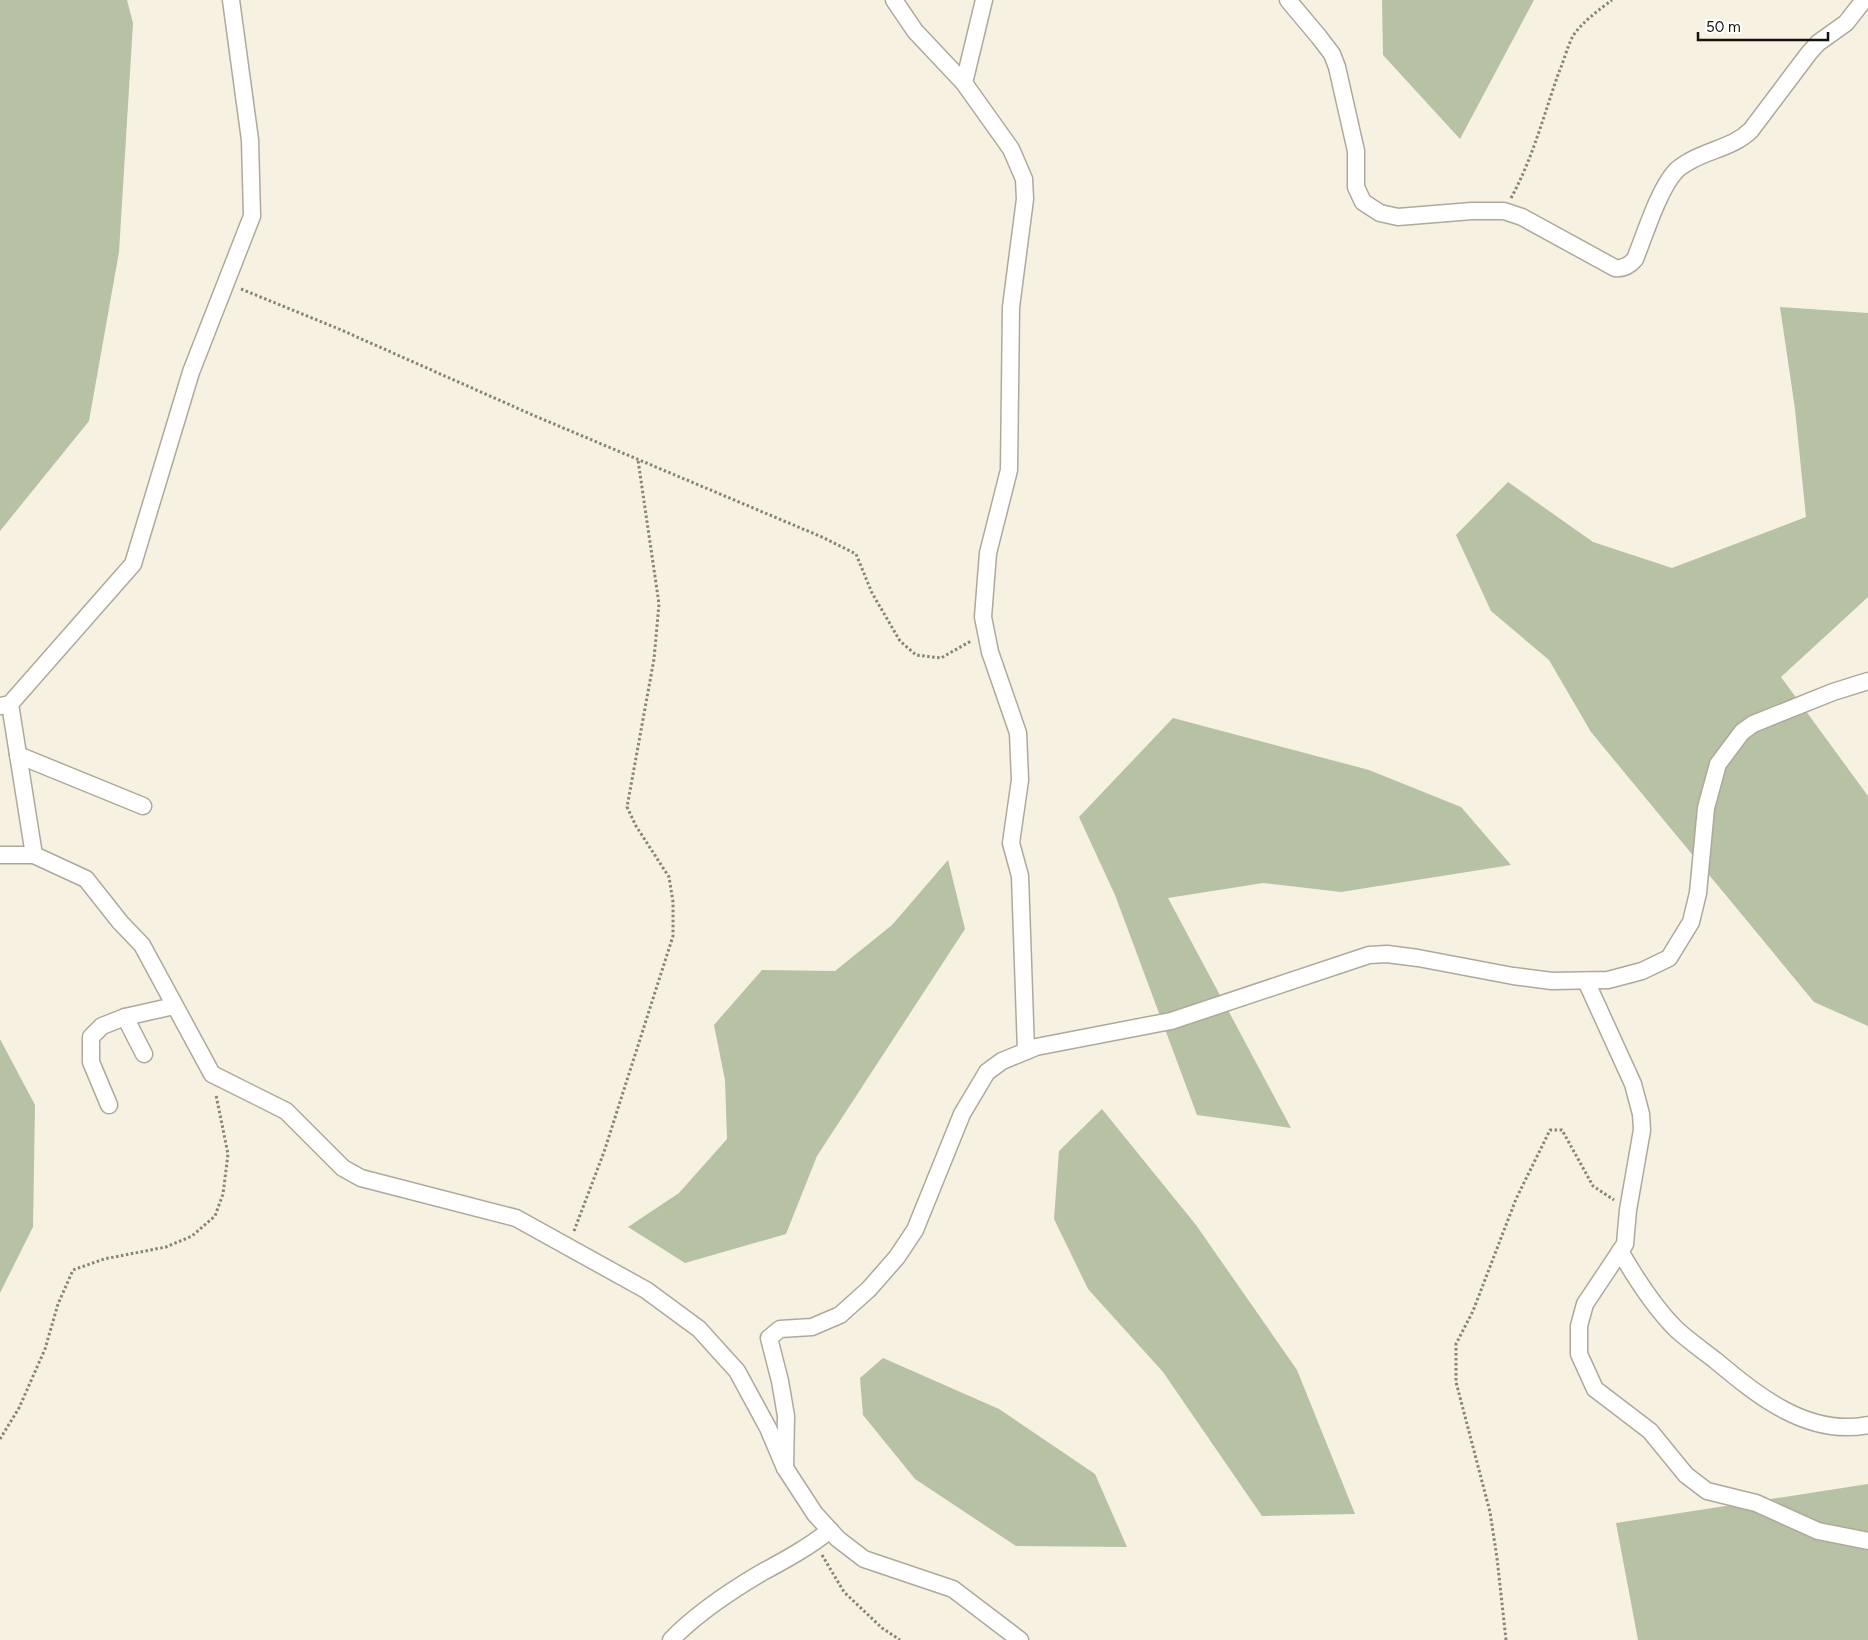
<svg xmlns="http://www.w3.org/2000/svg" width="1868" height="1640" viewBox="0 0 1868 1640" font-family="Figtree,sans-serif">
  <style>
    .forest { fill: #b7c1a3 }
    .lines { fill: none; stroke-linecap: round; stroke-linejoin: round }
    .street-casing { stroke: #afa99b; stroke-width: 19 }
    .path { stroke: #88847a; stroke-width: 3; stroke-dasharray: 2.5 2.5; stroke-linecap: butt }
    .street { stroke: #fff; stroke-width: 16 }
  </style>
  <rect width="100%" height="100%" fill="#f7f1e2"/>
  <g class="forest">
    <polygon points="0,0 127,0 133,23 119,252 89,421 0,531"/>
    <polygon points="1382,0 1534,0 1460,139 1383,55"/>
    <polygon points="1780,307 1868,313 1868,597 1781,677 1868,796 1868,1026 1814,1002 1591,732 1549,660 1491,611 1456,535 1508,482 1593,542 1672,568 1806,517 1795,409"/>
    <polygon points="1173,718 1369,770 1461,807 1511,865 1341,892 1263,883 1168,898 1291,1128 1197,1115 1115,895 1079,817"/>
    <polygon points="948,860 965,929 817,1156 786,1234 685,1263 628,1227 679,1193 727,1139 725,1080 714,1025 762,970 835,971 892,925"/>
    <polygon points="0,1039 35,1105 33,1227 0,1293"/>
    <polygon points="1102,1109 1196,1225 1297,1370 1355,1514 1262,1516 1163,1372 1088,1289 1054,1219 1059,1151"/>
    <polygon points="883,1358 999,1409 1095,1474 1127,1547 1016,1546 915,1479 863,1415 860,1378"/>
    <polygon points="1868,1484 1868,1640 1638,1640 1616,1523"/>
  </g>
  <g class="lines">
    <defs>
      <g id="street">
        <polyline points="894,0 915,31 964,83 1011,149 1024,179 1025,199 1011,307 1009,470 988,553 983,617 990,652 1018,733 1020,780 1011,843 1020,876 1026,1051"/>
        <path d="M1288,0L1319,37L1332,54L1337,67L1356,151V187L1363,202L1380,213L1398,217L1472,211H1504L1522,217L1615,268C1623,269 1629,266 1635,259C1644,237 1659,189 1675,172C1678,168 1685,164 1690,161C1711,149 1734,147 1751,130L1809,53L1818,43L1846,23L1864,0"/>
        <polyline points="964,83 984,0"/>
        <polyline points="10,704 34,855 86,879 120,922 142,945 212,1074 286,1111 343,1168 361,1178 516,1218 646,1290 699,1329 737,1371 768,1428 785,1468 815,1514 838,1539 864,1559 953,1589 1020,1640"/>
        <polyline points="1,706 10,704 133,564 191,372 252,216 250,140 231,0"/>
        <polyline points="18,755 143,806"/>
        <polyline points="0,855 34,855"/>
        <polyline points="1586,981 1633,1084 1641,1114 1642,1130 1628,1210 1625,1244 1585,1304 1579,1326 1579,1354 1595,1389 1650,1431 1686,1475 1707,1491 1756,1503 1818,1531 1868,1541"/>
        <polyline points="125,1017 144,1054"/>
        <polyline points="109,1105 91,1062 91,1037 102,1026 125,1017 174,1006"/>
        <path d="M1620,1251C1636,1279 1653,1306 1676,1329C1688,1340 1702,1350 1715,1360C1758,1396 1808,1437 1868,1425"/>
        <polyline points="785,1468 786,1416 780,1381 769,1338 780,1329 812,1327 840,1315 869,1289 897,1257 915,1230 962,1114 987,1072 1002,1061 1036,1047 1171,1021 1369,955 1387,954 1418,958 1513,976 1552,981 1608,980 1642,971 1669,958 1691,922 1698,893 1706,808 1718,764 1742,732 1753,724 1833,692 1868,681"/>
        <path d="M671,1640C697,1613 729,1592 761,1573C785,1560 809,1547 830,1530"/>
      </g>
    </defs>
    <use href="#street" class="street-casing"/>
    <g class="path">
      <path d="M1511,198C1533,158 1544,114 1559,72C1564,61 1567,47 1573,36C1581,23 1600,9 1612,0"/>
      <polyline points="241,289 339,329 535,416 822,537 856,554 872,593 900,641 916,655 941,658 971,641"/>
      <polyline points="574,1231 604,1152 673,936 673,902 669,877 636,826 627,807 654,659 659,604 638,460"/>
      <polyline points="0,1439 19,1408 45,1349 58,1304 73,1270 104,1259 166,1247 192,1236 215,1216 223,1194 228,1154 216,1095"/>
      <polyline points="822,1555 844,1592 882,1628 900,1640"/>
      <polyline points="1506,1640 1497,1558 1490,1512 1456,1382 1456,1344 1473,1311 1516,1199 1550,1130 1562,1130 1593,1186 1614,1200"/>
    </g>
    <use href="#street" class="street"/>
  </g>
  <path d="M1698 32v8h130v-8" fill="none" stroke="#15130e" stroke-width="2.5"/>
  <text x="1706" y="32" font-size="15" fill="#15130e" stroke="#ffffff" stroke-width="4" paint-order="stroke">50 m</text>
</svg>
